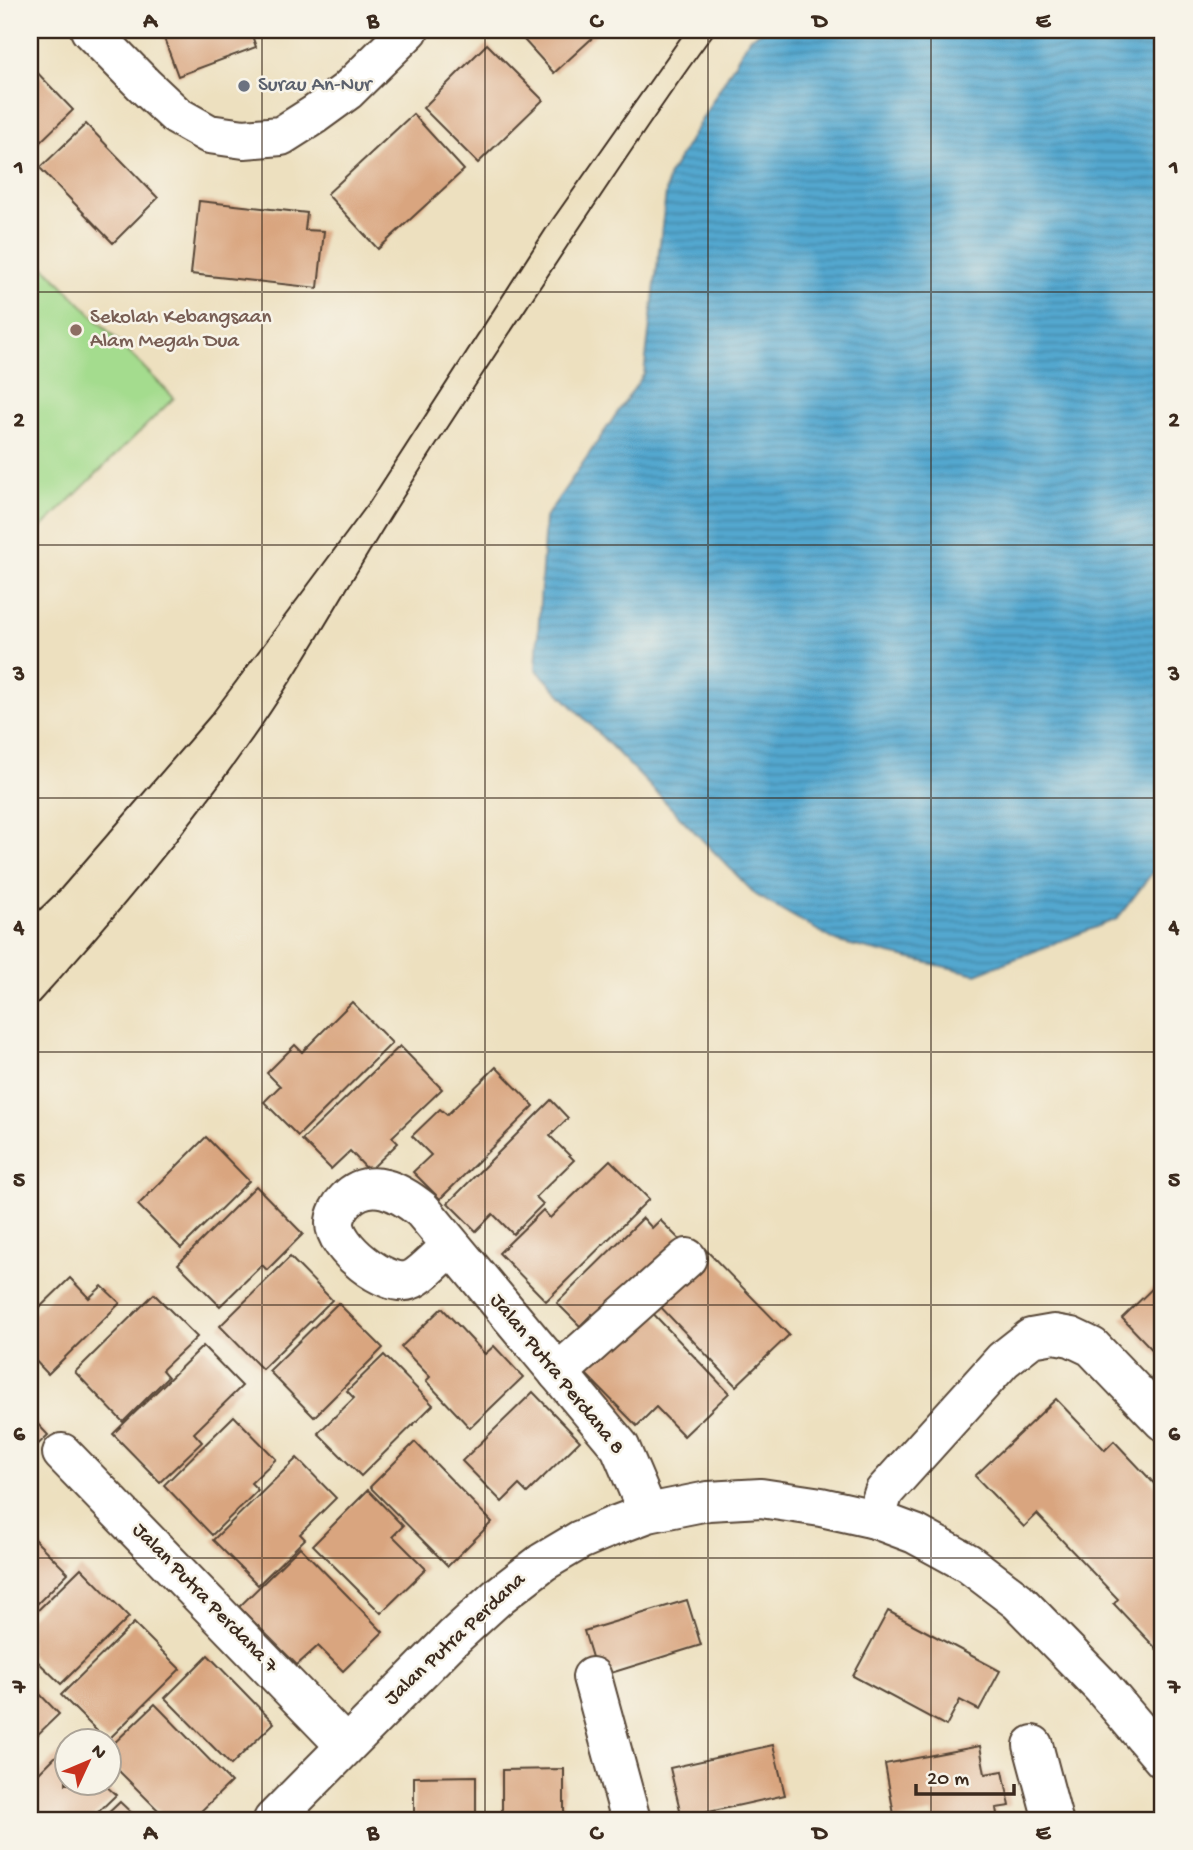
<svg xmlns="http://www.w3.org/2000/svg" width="1193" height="1850" viewBox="0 0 1193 1850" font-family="'Gochi Hand',sans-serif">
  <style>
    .green { fill: #a4dc8e; stroke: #708356; stroke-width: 2 }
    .water { fill: url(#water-rules); stroke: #476876; stroke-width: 2 }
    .building { fill: #d9a57f }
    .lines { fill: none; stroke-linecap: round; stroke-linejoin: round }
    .minor-casing { stroke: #564536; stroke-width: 42 }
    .minor { stroke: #fff; stroke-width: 38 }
    .tram { stroke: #3b2a1e; stroke-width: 2 }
    .grid { fill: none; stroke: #3b2a1e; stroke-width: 2; stroke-opacity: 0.55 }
    .worship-dot { fill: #6b7280; stroke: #f7f3e8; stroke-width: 2.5 }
    .education-dot { fill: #8d6e63; stroke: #f7f3e8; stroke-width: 2.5 }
    .labels { text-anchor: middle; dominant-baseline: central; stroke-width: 5; stroke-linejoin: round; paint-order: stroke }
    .worship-label { font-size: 21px; fill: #5b616d; stroke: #f7f3e8; text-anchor: start }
    .education-label { font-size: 21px; fill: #785e54; stroke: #f7f3e8; text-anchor: start }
    .street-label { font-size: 21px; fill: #3b2a1e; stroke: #f7f3e8 }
    .neatline { fill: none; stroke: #3b2a1e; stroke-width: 2.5 }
    .grid-label { font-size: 23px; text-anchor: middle; font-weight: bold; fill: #3b2a1e }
  </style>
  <defs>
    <pattern id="water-rules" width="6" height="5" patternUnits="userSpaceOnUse" patternTransform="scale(1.75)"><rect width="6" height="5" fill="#53a7cf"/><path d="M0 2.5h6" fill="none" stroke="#4688a7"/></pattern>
  </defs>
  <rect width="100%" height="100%" fill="#f7f3e8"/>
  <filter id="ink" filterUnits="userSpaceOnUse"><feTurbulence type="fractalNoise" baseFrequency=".0143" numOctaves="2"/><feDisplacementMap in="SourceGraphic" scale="14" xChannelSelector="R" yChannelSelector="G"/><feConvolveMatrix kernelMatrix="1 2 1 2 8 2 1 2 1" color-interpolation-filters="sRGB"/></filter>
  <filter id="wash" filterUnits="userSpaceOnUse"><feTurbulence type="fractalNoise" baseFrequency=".00686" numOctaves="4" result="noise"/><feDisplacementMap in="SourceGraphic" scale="28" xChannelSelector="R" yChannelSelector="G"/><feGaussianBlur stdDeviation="1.57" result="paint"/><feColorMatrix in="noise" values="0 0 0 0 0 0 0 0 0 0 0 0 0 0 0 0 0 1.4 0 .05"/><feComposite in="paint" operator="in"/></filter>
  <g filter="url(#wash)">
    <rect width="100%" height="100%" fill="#ede0bf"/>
    <polygon class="green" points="30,252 174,398 30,539"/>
    <polygon class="water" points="765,30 1163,30 1163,859 1117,919 976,974 838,942 756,895 536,669 545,518 644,374 668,177 750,37"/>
    <g id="blocks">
      <g class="building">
        <polygon points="161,30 250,30 256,47 178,76"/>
        <polygon points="515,30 601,30 554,73"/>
        <polygon points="487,44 543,100 478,163 423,108"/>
        <polygon points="30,65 73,110 30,152"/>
        <polygon points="413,114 464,170 378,249 327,194"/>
        <polygon points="86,124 158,198 113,243 40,168"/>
        <polygon points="199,201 307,213 305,230 324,231 318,288 191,274"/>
        <polygon points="352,1002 392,1043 298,1136 264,1102 280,1086 267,1073 295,1045 302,1052"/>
        <polygon points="400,1046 442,1089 392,1137 398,1143 369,1171 350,1151 331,1169 302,1140"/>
        <polygon points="496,1067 534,1106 440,1199 413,1172 431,1155 412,1136 440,1109 447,1115"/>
        <polygon points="551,1100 568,1118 550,1136 574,1160 536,1197 543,1204 513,1234 493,1214 476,1231 448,1203"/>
        <polygon points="206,1137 249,1181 181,1248 138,1205"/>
        <polygon points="610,1160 649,1199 546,1301 499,1253 543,1210 550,1218"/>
        <polygon points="256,1186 303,1234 267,1270 262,1265 220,1306 178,1264"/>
        <polygon points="643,1218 652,1228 660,1220 682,1242 605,1328 592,1314 580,1326 557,1303"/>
        <polygon points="704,1248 789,1335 736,1386 655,1301"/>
        <polygon points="290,1257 332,1300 262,1369 220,1326"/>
        <polygon points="70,1278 89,1298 102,1286 120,1303 48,1374 30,1355 30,1311 33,1314"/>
        <polygon points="1163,1278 1163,1361 1122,1318"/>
        <polygon points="154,1294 197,1337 162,1370 168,1377 123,1422 75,1372"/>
        <polygon points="338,1303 383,1348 314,1417 269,1371"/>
        <polygon points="645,1305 729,1393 684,1436 656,1407 637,1426 580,1368"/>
        <polygon points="442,1308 485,1354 494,1346 523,1377 470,1428 426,1381 430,1377 401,1347"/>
        <polygon points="203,1346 242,1386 194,1433 202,1442 160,1482 113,1434"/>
        <polygon points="384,1355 433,1405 361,1476 318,1433 354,1398 347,1391"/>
        <polygon points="533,1392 580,1441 527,1493 519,1485 502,1502 462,1461"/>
        <polygon points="1056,1399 1105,1450 1114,1441 1163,1493 1163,1656 1114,1604 1118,1599 1037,1514 1024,1527 975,1476"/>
        <polygon points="30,1416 48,1435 30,1452"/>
        <polygon points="234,1416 276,1459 251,1483 258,1490 212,1535 164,1485"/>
        <polygon points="415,1442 492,1522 448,1566 370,1487"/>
        <polygon points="297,1458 336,1498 300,1534 305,1539 258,1585 213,1540"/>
        <polygon points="368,1490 403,1526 393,1536 426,1569 381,1613 313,1545"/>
        <polygon points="30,1535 68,1573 30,1611"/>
        <polygon points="300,1547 383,1632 343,1671 318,1646 297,1665 239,1607"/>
        <polygon points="81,1568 129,1617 61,1684 30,1654 30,1618"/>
        <polygon points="687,1600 701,1645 598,1677 584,1631"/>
        <polygon points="888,1611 1000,1671 979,1710 960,1700 946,1726 853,1676"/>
        <polygon points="134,1623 180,1669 107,1741 61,1695"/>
        <polygon points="208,1655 274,1723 231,1765 165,1698"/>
        <polygon points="30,1684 59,1714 30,1742"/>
        <polygon points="155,1704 231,1782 192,1820 168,1820 108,1760 108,1749"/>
        <polygon points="773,1745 785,1795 682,1818 670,1768"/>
        <polygon points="66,1746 66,1784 104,1784 116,1795 90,1820 30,1820 30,1782"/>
        <polygon points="980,1746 985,1774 1003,1771 1010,1806 996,1808 998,1820 934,1820 932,1813 895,1820 885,1764"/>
        <polygon points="564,1769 564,1820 502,1820 502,1770"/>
        <polygon points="476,1776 476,1820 414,1820 414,1777"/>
        <polygon points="120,1802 139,1820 101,1820"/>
      </g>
    </g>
  </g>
  <g filter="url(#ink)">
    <use href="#blocks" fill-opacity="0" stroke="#564536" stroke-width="2"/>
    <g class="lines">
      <defs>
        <g id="minor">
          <polyline points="90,30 144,85 177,116 209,134 244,139 281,136 314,115 347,91 409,30"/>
          <path d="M451,1246C442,1254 420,1277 410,1280C386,1289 334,1246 335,1223C335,1215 340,1206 346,1200C370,1175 400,1192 422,1210L620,1447L648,1513"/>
          <polyline points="558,1373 687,1258"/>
          <polyline points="62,1453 345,1745"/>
          <polyline points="875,1519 884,1492 1003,1360 1031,1338 1054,1334 1071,1337 1092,1347 1163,1421"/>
          <polyline points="592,1677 631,1820"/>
          <polyline points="1033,1745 1053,1820"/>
          <polyline points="273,1820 454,1637 500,1595 543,1562 580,1540 611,1527 648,1513 708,1501 761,1498 821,1507 875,1519 915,1534 968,1563 1018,1601 1101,1686 1163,1759"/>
        </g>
      </defs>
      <use href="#minor" class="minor-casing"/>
      <use href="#minor" class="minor"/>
      <g class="tram">
        <polyline points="30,919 59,891 212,714 369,503 546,229 686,30"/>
        <path d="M30,1011C106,928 179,842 244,750C297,677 340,598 388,521C445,429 506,339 566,248C615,175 663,101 716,30"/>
      </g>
    </g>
  </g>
  <path class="grid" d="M262,30V1820M485,30V1820M708,30V1820M931,30V1820M30,292H1163M30,545H1163M30,798H1163M30,1052H1163M30,1305H1163M30,1558H1163"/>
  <circle class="worship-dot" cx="244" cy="86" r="7"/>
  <circle class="education-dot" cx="76" cy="330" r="7"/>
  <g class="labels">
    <g class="worship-label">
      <text x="258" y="86">Surau An-Nur</text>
    </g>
    <g class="education-label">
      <text x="90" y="318">Sekolah Kebangsaan<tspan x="90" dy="24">Alam Megah Dua</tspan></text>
    </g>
    <g class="street-label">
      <text transform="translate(556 1375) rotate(51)">Jalan Putra Perdana 8</text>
      <text transform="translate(204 1599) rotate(46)">Jalan Putra Perdana 7</text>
      <text transform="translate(456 1640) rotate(-43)">Jalan Putra Perdana</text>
    </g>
  </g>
  <rect width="1193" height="1850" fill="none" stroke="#f7f3e8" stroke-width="77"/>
  <g transform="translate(88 1762) rotate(46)"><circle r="33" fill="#f7f3e8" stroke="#aca397" stroke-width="2"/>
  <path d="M0-5L12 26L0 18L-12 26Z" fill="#c8321e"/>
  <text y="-10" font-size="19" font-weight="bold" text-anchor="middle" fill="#3b2a1e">N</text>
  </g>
  <path d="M916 1784v10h98v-10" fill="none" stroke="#3b2a1e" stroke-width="3.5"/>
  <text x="927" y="1784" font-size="21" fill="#3b2a1e" stroke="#f7f3e8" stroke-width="5" paint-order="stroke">20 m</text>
  <rect x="38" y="38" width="1116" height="1774" class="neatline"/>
  <g class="grid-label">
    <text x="150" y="27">A</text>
    <text x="373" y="27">B</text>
    <text x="596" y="27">C</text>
    <text x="820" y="27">D</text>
    <text x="1043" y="27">E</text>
    <text x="19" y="173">1</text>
    <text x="1174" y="173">1</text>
    <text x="19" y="426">2</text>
    <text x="1174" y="426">2</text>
    <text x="19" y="680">3</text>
    <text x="1174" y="680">3</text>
    <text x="19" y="933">4</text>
    <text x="1174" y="933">4</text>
    <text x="19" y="1186">5</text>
    <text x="1174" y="1186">5</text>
    <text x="19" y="1440">6</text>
    <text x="1174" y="1440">6</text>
    <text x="19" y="1693">7</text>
    <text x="1174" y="1693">7</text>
    <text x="150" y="1839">A</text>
    <text x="373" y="1839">B</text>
    <text x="596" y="1839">C</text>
    <text x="820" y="1839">D</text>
    <text x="1043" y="1839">E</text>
  </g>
</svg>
